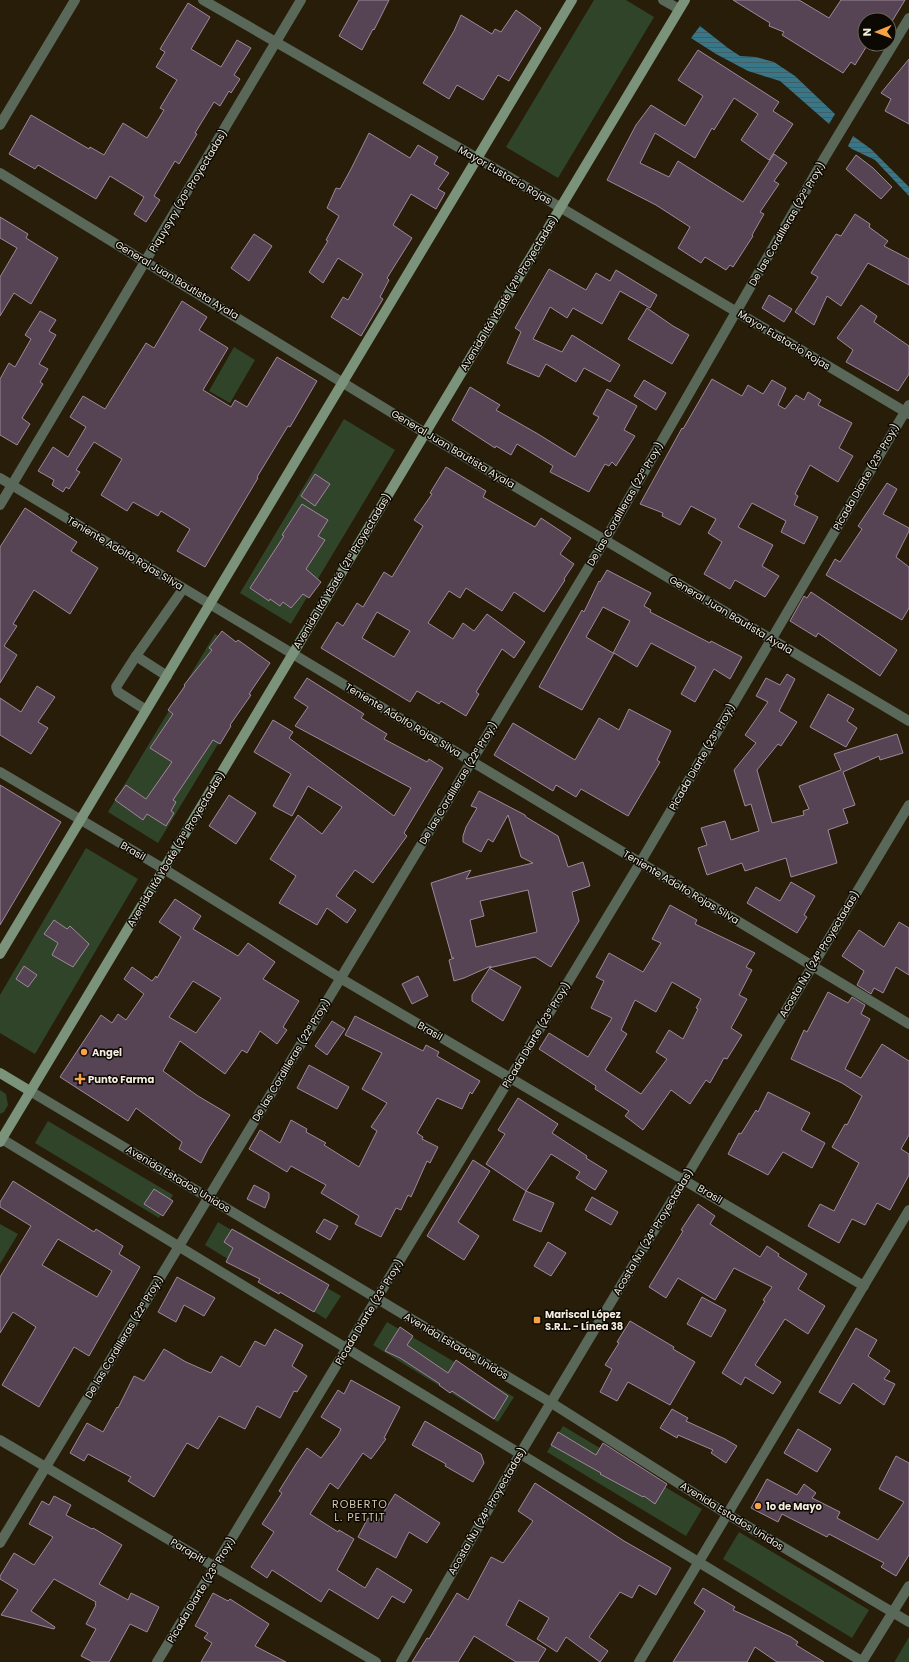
<svg xmlns="http://www.w3.org/2000/svg" width="909" height="1662" viewBox="0 0 909 1662" font-family="Poppins,sans-serif">
  <style>
    .green { fill: #304429 }
    .water { fill: url(#water-rules) }
    .building { fill: #564353; stroke: #9e889b; fill-rule: evenodd }
    .lines { fill: none; stroke-linecap: round; stroke-linejoin: round }
    .lane { stroke: #596859; stroke-width: 10 }
    .street { stroke: #596859; stroke-width: 10 }
    .secondary { stroke: #7a937a; stroke-width: 10 }
    .poi-dot { fill: #f6a247; stroke: #0c0802; stroke-width: 1.5 }
    .labels { text-anchor: middle; dominant-baseline: central; stroke-width: 3; stroke-linejoin: round; paint-order: stroke }
    .street-label { font-size: 10px; fill: #f3ecdf; stroke: #0c0802 }
    .poi-label { font-size: 10px; font-weight: bold; fill: #f3ecdf; stroke: #0c0802; text-anchor: start }
    .neighbourhood-label { font-size: 11px; letter-spacing: 1px; fill: #d2c6ad; stroke: #0c0802 }
  </style>
  <defs>
    <pattern id="water-rules" width="6" height="5" patternUnits="userSpaceOnUse"><rect width="6" height="5" fill="#397788"/><path d="M0 2.5h6" fill="none" stroke="#415f66"/></pattern>
  </defs>
  <rect width="100%" height="100%" fill="#271d08"/>
  <g class="green">
    <polygon points="594,0 626,0 654,17 558,178 506,147"/>
    <polygon points="234,347 255,360 230,403 209,391"/>
    <polygon points="344,419 395,450 291,624 240,593"/>
    <polygon points="215,634 266,665 158,843 108,812"/>
    <polygon points="86,848 138,879 35,1054 0,1033 0,995"/>
    <polygon points="0,1090 6,1094 8,1105 4,1112 0,1114"/>
    <polygon points="48,1121 173,1195 159,1218 35,1143"/>
    <polygon points="218,1222 238,1234 240,1232 321,1281 320,1284 341,1296 326,1319 205,1245"/>
    <polygon points="0,1224 18,1234 0,1264"/>
    <polygon points="387,1322 514,1397 498,1422 373,1345"/>
    <polygon points="563,1426 702,1509 686,1536 547,1452"/>
    <polygon points="739,1532 869,1610 852,1638 723,1559"/>
    <polygon points="909,1637 909,1662 895,1662 895,1661"/>
  </g>
  <g class="water">
    <polygon points="700,26 728,48 740,56 756,57 774,62 795,76 835,114 829,124 780,81 748,71 716,54 691,38"/>
    <polygon points="853,136 871,149 909,187 909,196 875,160 852,149 848,146"/>
  </g>
  <g class="building">
    <polygon points="359,0 389,0 374,30 373,29 362,50 339,36"/>
    <polygon points="733,0 799,0 829,18 841,0 905,0 891,23 889,22 889,20 865,20 865,44 868,44 855,65 851,62 843,73 782,35 784,32 769,26 770,23"/>
    <polygon points="188,3 210,17 191,49 221,67 237,40 251,48 234,75 240,79 231,93 229,91 220,106 214,102 195,133 197,134 179,164 175,161 154,196 160,200 146,222 134,214 144,197 110,176 96,199 38,165 35,169 9,154 31,115 89,149 90,147 104,155 123,123 147,138 164,110 160,108 177,80 156,67 165,52 160,49"/>
    <polygon points="516,10 541,28 509,81 498,75 483,100 457,85 449,99 423,83 454,31 461,15 492,34 495,29 501,32"/>
    <polygon points="698,50 779,102 773,111 793,124 769,160 741,140 758,114 734,98 714,130 712,128 695,158 655,133 640,163 669,177 678,161 743,202 774,154 787,163 774,181 779,184 760,212 764,214 752,235 753,236 733,267 730,265 726,270 705,257 701,263 678,248 690,227 656,205 607,180 636,125 651,105 685,126 703,96 678,80"/>
    <polygon points="909,59 909,124 885,111 891,99 881,93"/>
    <polygon points="369,133 410,158 418,145 438,157 434,164 449,173 438,189 445,193 436,209 411,194 393,225 412,238 387,278 389,280 380,297 383,299 361,336 331,317 343,297 348,300 363,274 338,258 323,283 309,272 328,241 326,240 339,216 327,208 336,188 340,189 351,169"/>
    <polygon points="856,155 873,168 892,187 881,199 846,169"/>
    <polygon points="855,214 870,224 869,227 888,241 884,246 909,259 909,285 868,263 841,306 827,296 814,325 795,312 818,277 811,273 836,234 841,236"/>
    <polygon points="0,217 28,234 26,238 58,258 31,304 14,293 0,316 0,277 17,248 0,238"/>
    <polygon points="254,234 272,246 249,281 231,268"/>
    <polygon points="549,269 586,290 596,273 610,281 616,270 657,295 650,308 620,291 602,324 573,308 567,318 550,307 533,339 562,352 572,335 620,365 610,382 584,368 576,382 546,364 539,377 507,363 521,332 515,328"/>
    <polygon points="769,295 792,309 784,322 762,308"/>
    <polygon points="182,301 207,317 199,330 228,348 203,390 231,407 235,400 247,407 277,357 317,381 290,427 288,426 257,477 258,478 205,567 177,551 190,529 161,511 158,516 133,502 127,511 101,495 122,459 94,442 76,470 80,472 69,489 66,487 63,492 52,485 54,480 38,471 53,447 68,457 86,427 70,417 83,396 105,409 146,343 154,348"/>
    <polygon points="861,305 877,316 874,322 909,346 909,374 898,391 846,362 853,350 837,338"/>
    <polygon points="647,308 673,326 689,335 672,364 628,339"/>
    <polygon points="40,311 56,320 49,331 56,335 39,364 48,369 40,382 43,384 22,418 30,424 17,445 0,435 0,379 9,363 15,367 31,339 25,335"/>
    <polygon points="712,379 742,396 748,385 763,394 772,380 786,388 778,405 785,409 796,395 804,400 808,392 821,400 818,405 852,423 839,448 853,456 838,482 810,465 795,494 798,496 794,505 818,517 804,544 781,532 786,521 752,503 738,527 773,545 762,566 779,576 765,597 735,580 730,589 704,574 722,542 708,533 716,519 691,506 680,525 662,516 663,513 640,504 682,428 683,429"/>
    <polygon points="644,380 666,393 656,410 634,396"/>
    <polygon points="470,387 500,405 496,410 538,434 575,457 599,417 593,414 607,389 637,406 624,430 635,436 616,466 612,462 609,466 605,464 589,492 550,472 553,466 517,444 511,455 496,446 495,448 452,420"/>
    <path d="M446,467L486,491L483,497L535,527L541,518L571,538L560,554L574,564L564,579L565,580L544,612L514,592L502,611L466,588L460,598L449,591L428,623L453,639L463,623L474,631L487,614L525,642L514,658L502,649L476,692L479,694L466,716L441,701L439,704L417,691L410,702L321,648L337,622L343,626L357,603L363,607L384,572L392,577L423,526L414,520L432,494L430,493ZM377,612L410,631L394,657L362,638Z"/>
    <polygon points="315,474 330,484 315,506 301,496"/>
    <polygon points="887,483 897,489 883,514 909,528 909,531 896,557 909,567 909,608 902,620 826,575 835,559 840,562 862,529 858,526"/>
    <polygon points="302,504 328,520 318,536 325,540 306,569 321,582 309,598 303,594 291,608 283,602 280,606 270,599 269,601 250,588 284,536 282,535"/>
    <polygon points="25,508 77,542 71,551 98,568 70,614 34,590 13,624 17,626 4,646 17,655 0,683 0,547"/>
    <path d="M607,570L651,593L644,606L651,610L650,612L710,643L711,641L742,657L730,679L714,669L695,702L681,694L696,667L651,643L637,667L614,653L582,710L539,687L582,610L584,612L599,581L600,582ZM603,607L630,621L613,653L586,637Z"/>
    <polygon points="811,592 897,650 880,676 818,633 816,637 790,621 804,596 807,598"/>
    <polygon points="222,631 236,642 238,640 270,663 249,694 251,695 230,725 231,726 220,744 213,740 173,800 176,802 171,811 174,813 166,826 147,814 143,820 115,800 126,785 146,799 172,762 150,748 173,714 168,710 185,686 184,685 212,650 209,648"/>
    <polygon points="787,674 795,679 779,711 797,722 781,746 778,744 757,770 772,823 804,815 803,811 809,809 799,786 841,770 834,754 897,734 903,753 880,760 879,756 843,772 855,805 843,809 848,823 828,830 837,863 791,877 786,858 745,871 742,863 707,875 698,848 707,845 701,828 725,821 731,840 759,831 751,804 745,806 734,770 756,743 745,735 768,702 756,696 766,678 780,685"/>
    <polygon points="307,678 364,714 361,718 387,734 384,739 427,762 429,759 443,768 404,833 407,836 373,883 355,870 336,896 356,910 347,923 327,908 317,925 279,903 296,876 270,859 298,815 322,834 342,807 308,786 292,816 273,806 291,774 254,752 273,720 293,732 289,738 394,816 411,788 295,726 308,707 294,698"/>
    <polygon points="37,686 55,697 38,722 48,728 31,754 0,735 0,698 21,712"/>
    <polygon points="828,694 854,709 847,721 857,728 846,747 810,727"/>
    <polygon points="629,709 671,731 657,760 660,762 628,816 581,789 576,797 556,785 553,791 494,755 513,723 575,760 599,718 619,730"/>
    <polygon points="0,785 61,822 0,925"/>
    <path d="M479,791L525,815L526,817L558,836L568,867L583,862L590,886L572,892L579,921L551,967L535,957L489,968L521,987L503,1021L472,1001V995L491,966L464,978L454,981L449,960L454,958H452L431,883L471,870L466,879L533,863L521,857L508,815L493,842L488,839L481,852L463,842V836L466,827L477,808L471,806ZM528,890L537,932L476,947L470,920L484,916L480,901Z"/>
    <polygon points="229,795 256,813 236,844 209,826"/>
    <polygon points="791,882 815,896 804,915 807,917 797,933 747,903 756,887 780,901"/>
    <path d="M175,899L201,916L193,929L238,956L248,943L275,962L263,979L299,1001L283,1027L287,1030L277,1044L260,1031L247,1053L242,1050L225,1074L180,1041L163,1071L198,1096L230,1115L208,1149L201,1163L179,1149L182,1142L136,1108L128,1121L60,1077L101,1015L112,1023L118,1014L126,1020L144,994L124,979L132,967L152,981L156,976L157,978L181,937L159,922ZM193,981L221,998L196,1033L169,1017Z"/>
    <path d="M670,905L697,920L695,924L755,953L746,967L752,970L739,995L747,999L731,1028L742,1035L727,1059L724,1058L710,1083L706,1080L690,1104L671,1090L643,1130L625,1116L629,1111L595,1089L596,1086L539,1049L549,1033L588,1057L612,1018L591,1008L604,981L596,977L609,953L643,972L661,943L652,939ZM672,982L701,999L696,1008L698,1009L683,1039L669,1030L656,1052L667,1059L641,1094L605,1070L627,1034L621,1030L635,1000L656,1012Z"/>
    <polygon points="54,920 67,929 70,926 89,944 73,967 52,955 58,943 44,934"/>
    <polygon points="899,922 909,928 909,975 896,967 883,993 874,988 871,994 857,985 864,971 842,956 859,930 884,947"/>
    <polygon points="24,966 37,975 28,987 16,979"/>
    <polygon points="418,976 428,996 412,1004 402,984"/>
    <polygon points="828,992 848,1003 852,997 865,1005 861,1014 870,1019 845,1069 861,1078 882,1044 909,1061 909,1135 901,1149 909,1154 909,1175 890,1210 877,1203 865,1225 852,1219 839,1243 808,1226 820,1204 834,1211 859,1163 832,1147 845,1124 847,1125 862,1096 842,1083 791,1059 804,1030 807,1032"/>
    <polygon points="355,1016 423,1051 426,1045 439,1052 437,1056 480,1081 472,1094 470,1092 462,1109 437,1098 417,1133 423,1137 422,1139 438,1147 430,1163 427,1161 411,1197 408,1195 401,1210 396,1208 381,1237 355,1224 359,1216 321,1193 326,1185 291,1166 287,1172 249,1149 260,1130 280,1143 291,1120 307,1129 306,1132 326,1143 324,1145 359,1167 377,1131 371,1127 387,1103 362,1089 382,1053 345,1035"/>
    <polygon points="332,1021 345,1029 327,1055 315,1046"/>
    <polygon points="309,1065 349,1087 337,1109 297,1088"/>
    <polygon points="768,1092 810,1113 801,1130 825,1143 812,1168 783,1152 768,1175 728,1154 739,1133 741,1134 756,1110 758,1112"/>
    <polygon points="518,1098 558,1124 552,1133 587,1156 586,1158 607,1171 595,1190 576,1178 580,1172 551,1154 526,1191 486,1164 505,1134 498,1130"/>
    <polygon points="473,1160 490,1171 458,1222 479,1236 464,1260 427,1236"/>
    <path d="M13,1181L94,1232L96,1229L123,1246L119,1254L140,1267L89,1356L74,1347L39,1407L2,1385L36,1327L13,1312L0,1333V1277L31,1226L0,1207V1202ZM58,1239L112,1271L97,1297L42,1265Z"/>
    <polygon points="254,1185 269,1193 269,1198 265,1208 247,1199"/>
    <polygon points="154,1189 173,1201 163,1216 144,1204"/>
    <polygon points="526,1191 554,1203 541,1232 513,1220"/>
    <polygon points="592,1197 618,1212 611,1225 585,1210"/>
    <polygon points="698,1204 715,1216 710,1224 760,1257 767,1246 779,1254 778,1256 807,1274 798,1289 825,1306 808,1334 785,1319 755,1365 781,1382 773,1394 745,1377 741,1385 722,1373 765,1301 763,1300 772,1287 734,1268 715,1300 678,1278 666,1298 649,1287 683,1231 681,1230"/>
    <polygon points="324,1219 338,1226 330,1240 316,1232"/>
    <polygon points="232,1229 329,1285 314,1312 280,1292 279,1294 258,1282 260,1279 226,1262 233,1248 224,1242"/>
    <polygon points="548,1242 566,1253 551,1276 534,1266"/>
    <polygon points="177,1277 215,1298 204,1316 184,1305 176,1322 158,1312"/>
    <polygon points="702,1297 726,1310 711,1337 687,1324"/>
    <polygon points="630,1321 674,1347 673,1349 695,1362 670,1405 628,1382 617,1401 600,1392 612,1369 605,1365 619,1343 617,1342"/>
    <polygon points="400,1327 413,1336 407,1345 448,1373 456,1360 508,1396 494,1419 452,1391 450,1393 439,1385 440,1384 400,1358 385,1351"/>
    <polygon points="856,1328 877,1340 868,1356 890,1371 884,1379 895,1384 884,1405 853,1383 840,1404 819,1392"/>
    <polygon points="275,1329 303,1345 292,1366 307,1376 297,1392 294,1391 280,1418 257,1406 245,1429 219,1416 198,1449 187,1443 154,1497 128,1481 131,1477 88,1454 84,1461 70,1453 87,1423 103,1432 117,1407 118,1408 134,1376 144,1381 164,1349 186,1362 211,1373 221,1356 240,1367 255,1341 265,1346"/>
    <polygon points="351,1380 400,1407 384,1438 386,1439 371,1459 363,1453 338,1489 330,1483 310,1514 338,1532 339,1530 354,1539 337,1570 365,1588 377,1568 412,1590 404,1603 392,1596 378,1619 329,1589 321,1602 272,1570 267,1578 251,1567 274,1532 262,1524 282,1493 279,1491 296,1464 307,1448 321,1458 338,1435 341,1429 321,1417 338,1390 344,1394"/>
    <polygon points="672,1409 688,1418 686,1421 725,1439 737,1446 726,1463 711,1453 713,1450 678,1435 677,1438 660,1428"/>
    <polygon points="425,1421 481,1454 484,1463 473,1482 445,1466 446,1464 412,1445"/>
    <polygon points="798,1429 831,1449 817,1472 784,1453"/>
    <polygon points="558,1432 596,1455 603,1443 667,1484 655,1504 644,1496 643,1497 600,1474 601,1473 551,1445"/>
    <polygon points="896,1456 909,1463 909,1555 896,1576 881,1567 884,1563 829,1534 827,1537 782,1514 778,1522 751,1508 767,1479 797,1495 804,1484 816,1493 812,1498 840,1512 837,1518 878,1540 904,1502 879,1489"/>
    <polygon points="535,1483 624,1541 671,1568 656,1595 639,1585 632,1598 620,1592 589,1637 608,1651 600,1662 566,1637 557,1652 537,1639 549,1618 519,1600 506,1625 546,1649 538,1662 516,1662 474,1636 458,1662 412,1662 427,1638 429,1639 457,1593 468,1600 491,1557 503,1563 533,1521 518,1511"/>
    <polygon points="395,1494 440,1523 427,1543 409,1532 396,1558 358,1537 368,1518 377,1523"/>
    <polygon points="54,1496 71,1505 66,1515 92,1529 93,1528 122,1545 99,1584 128,1600 131,1593 159,1607 147,1632 130,1624 109,1662 93,1662 81,1656 96,1629 86,1624 96,1605 95,1604 96,1602 54,1579 31,1611 55,1627 54,1629 1,1615 18,1590 0,1579 0,1576 14,1553 34,1565 53,1537 29,1524 42,1501 49,1505"/>
    <polygon points="703,1588 735,1607 733,1610 791,1637 798,1642 796,1645 824,1662 777,1662 755,1647 747,1662 673,1662 705,1611 694,1603"/>
    <polygon points="213,1593 228,1601 230,1599 269,1624 255,1646 286,1662 201,1662 212,1643 204,1638 208,1633 195,1626"/>
  </g>
  <g class="lines">
    <g class="lane">
      <polyline points="136,656 116,687 118,692 146,710"/>
      <polyline points="167,676 136,656 183,589"/>
    </g>
    <g class="street">
      <polyline points="203,0 477,158 909,414"/>
      <polyline points="663,0 679,9"/>
      <polyline points="0,125 75,0"/>
      <polyline points="0,173 425,433 909,721"/>
      <polyline points="0,478 909,1024"/>
      <polyline points="0,505 301,0"/>
      <polyline points="0,772 164,869 340,978 864,1286"/>
      <polyline points="30,1091 550,1402 727,1514 909,1622"/>
      <polyline points="2,1139 863,1662"/>
      <polyline points="0,1440 376,1662"/>
      <polyline points="0,1543 605,540 825,157 909,18"/>
      <polyline points="157,1662 640,863 909,405"/>
      <polyline points="401,1662 520,1454 909,805"/>
      <polyline points="639,1662 909,1210"/>
      <polyline points="862,1662 909,1586"/>
    </g>
    <g class="secondary">
      <polyline points="0,954 572,0"/>
      <polyline points="0,1073 30,1091"/>
      <polyline points="0,1142 685,0"/>
    </g>
  </g>
  <g class="poi-dot">
    <circle cx="84" cy="1052" r="4"/>
    <path d="M78 1073h4v4h4v4h-4v4h-4v-4h-4v-4h4z"/>
    <rect x="533" y="1316" width="8" height="8" rx="2"/>
    <circle cx="758" cy="1506" r="4"/>
  </g>
  <g class="labels">
    <g class="street-label">
      <text transform="translate(505 175) rotate(30)">Mayor Eustacio Rojas</text>
      <text transform="translate(188 191) rotate(-59)">Piquysyry (20ª Proyectadas)</text>
      <text transform="translate(787 224) rotate(-60)">De las Cordilleras (22ª Proy.)</text>
      <text transform="translate(177 280) rotate(31)">General Juan Bautista Ayala</text>
      <text transform="translate(509 293) rotate(-59)">Avenida Itá Ybaté (21ª Proyectadas)</text>
      <text transform="translate(784 340) rotate(31)">Mayor Eustacio Rojas</text>
      <text transform="translate(453 449) rotate(31)">General Juan Bautista Ayala</text>
      <text transform="translate(866 477) rotate(-60)">Picada Diarte (23ª Proy.)</text>
      <text transform="translate(625 504) rotate(-60)">De las Cordilleras (22ª Proy.)</text>
      <text transform="translate(125 553) rotate(31)">Teniente Adolfo Rojas Silva</text>
      <text transform="translate(342 571) rotate(-59)">Avenida Itá Ybaté (21ª Proyectadas)</text>
      <text transform="translate(731 615) rotate(31)">General Juan Bautista Ayala</text>
      <text transform="translate(403 720) rotate(31)">Teniente Adolfo Rojas Silva</text>
      <text transform="translate(702 757) rotate(-60)">Picada Diarte (23ª Proy.)</text>
      <text transform="translate(458 783) rotate(-59)">De las Cordilleras (22ª Proy.)</text>
      <text transform="translate(176 849) rotate(-59)">Avenida Itá Ybaté (21ª Proyectadas)</text>
      <text transform="translate(133 851) rotate(30)">Brasil</text>
      <text transform="translate(681 887) rotate(31)">Teniente Adolfo Rojas Silva</text>
      <text transform="translate(819 954) rotate(-59)">Acosta Ñu (24ª Proyectadas)</text>
      <text transform="translate(430 1031) rotate(30)">Brasil</text>
      <text transform="translate(536 1035) rotate(-59)">Picada Diarte (23ª Proy.)</text>
      <text transform="translate(291 1060) rotate(-59)">De las Cordilleras (22ª Proy.)</text>
      <text transform="translate(178 1179) rotate(31)">Avenida Estados Unidos</text>
      <text transform="translate(710 1194) rotate(31)">Brasil</text>
      <text transform="translate(653 1232) rotate(-59)">Acosta Ñu (24ª Proyectadas)</text>
      <text transform="translate(369 1312) rotate(-59)">Picada Diarte (23ª Proy.)</text>
      <text transform="translate(124 1337) rotate(-59)">De las Cordilleras (22ª Proy.)</text>
      <text transform="translate(456 1346) rotate(31)">Avenida Estados Unidos</text>
      <text transform="translate(487 1511) rotate(-60)">Acosta Ñu (24ª Proyectadas)</text>
      <text transform="translate(732 1516) rotate(32)">Avenida Estados Unidos</text>
      <text transform="translate(188 1551) rotate(31)">Parapití</text>
      <text transform="translate(201 1590) rotate(-59)">Picada Diarte (23ª Proy.)</text>
    </g>
    <g class="poi-label">
      <text x="92" y="1052">Angel</text>
      <text x="88" y="1079">Punto Farma</text>
      <text x="545" y="1314">Mariscal López<tspan x="545" dy="12">S.R.L. - Línea 38</tspan></text>
      <text x="766" y="1506">1o de Mayo</text>
    </g>
    <g class="neighbourhood-label">
      <text x="360" y="1504">ROBERTO<tspan x="360" dy="13">L. PETTIT</tspan></text>
    </g>
  </g>
  <g transform="translate(877 32) rotate(269)"><circle r="19" fill="#0c0802" stroke="#68635a"/>
  <path d="M0-3L7 15L0 10L-7 15Z" fill="#f6a247"/>
  <text y="-6" font-size="11" font-weight="bold" text-anchor="middle" fill="#f3ecdf">N</text>
  </g>
</svg>
